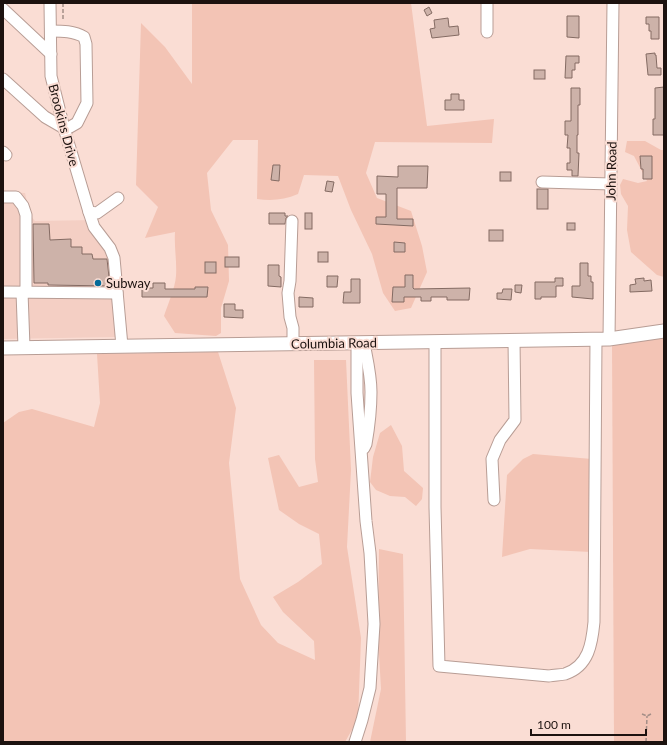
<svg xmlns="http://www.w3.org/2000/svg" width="667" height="745" viewBox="0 0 667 745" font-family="Lato,sans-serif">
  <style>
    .built { fill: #f4cfc4 }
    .green { fill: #f3c4b5 }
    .building { fill: #cdb2a9; stroke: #846b63 }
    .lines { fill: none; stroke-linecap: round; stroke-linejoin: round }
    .minor-casing { stroke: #b89d95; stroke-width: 13 }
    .major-casing { stroke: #b89d95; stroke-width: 15 }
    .path { stroke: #a48e87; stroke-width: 1.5; stroke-dasharray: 4 2; stroke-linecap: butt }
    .minor { stroke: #fff; stroke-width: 11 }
    .major { stroke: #fff; stroke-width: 13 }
    .poi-dot { fill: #046b99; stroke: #faddd4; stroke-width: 1.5 }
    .labels { text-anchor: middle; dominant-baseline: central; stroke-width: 4; stroke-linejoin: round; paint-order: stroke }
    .street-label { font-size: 13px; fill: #1c120f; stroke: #faddd4 }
    .poi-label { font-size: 13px; fill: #1c120f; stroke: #faddd4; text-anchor: start }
  </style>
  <rect width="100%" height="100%" fill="#faddd4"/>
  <polygon class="built" points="3,192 25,193 30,215 35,221 96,220 117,250 125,332 115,337 3,339"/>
  <g class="green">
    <path d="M192,3H411L427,126L494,119L492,143L375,142L366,173L377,198L411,211L422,246L427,272L411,308L395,311L383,293L372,254L351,210L338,176L304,175L298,194C284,200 272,201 257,199L258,140H233L207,173L211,210L228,245L229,281L221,308V333L216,336L175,333L164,316C168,304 175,288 176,276C177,261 174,247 175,232L145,238L158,207L136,185L141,23L165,47L192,84Z"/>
    <polygon points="627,141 645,141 661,150 664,150 664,277 657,275 631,252 627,230 628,206 621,194 620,185 623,179 638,183 647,181 634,156 625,152"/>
    <polygon points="664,338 664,742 614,742 612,345"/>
    <polygon points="218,352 236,408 229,463 240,579 261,625 278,643 315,660 314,641 283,612 273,597 298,582 322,564 319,534 299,524 279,510 268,458 279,455 299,487 318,482 315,459 314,360 346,360 351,470 347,547 361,638 358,719 345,742 3,742 3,423 19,412 32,409 94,427 100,403 97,354"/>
    <polygon points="391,425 402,446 404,471 423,488 422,499 416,506 405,497 390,496 376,490 370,482 373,457 380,433"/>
    <polygon points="533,454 592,459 591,552 530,549 502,557 507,475 523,459"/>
    <polygon points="379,549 403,554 406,742 370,742 381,689 378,637"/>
  </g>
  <g class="building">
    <polygon points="429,7 432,13 427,16 424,10"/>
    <polygon points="567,16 579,16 579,38 567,37"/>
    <polygon points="646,17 659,17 659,39 651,39 651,31 649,31 649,24 646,24"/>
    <polygon points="448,18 449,27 458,26 459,35 432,38 430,29 435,28 434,20"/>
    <polygon points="655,53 655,55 656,55 657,68 661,68 661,75 648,75 646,54"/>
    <polygon points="566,56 579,56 579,63 575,63 575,70 572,70 572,78 565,78"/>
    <rect x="534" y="70" width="11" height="9"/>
    <polygon points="664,87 664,135 653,135 653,119 655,119 655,88"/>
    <polygon points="571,88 580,88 580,105 578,105 578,135 577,135 577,153 579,153 578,176 572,176 572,170 567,170 567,163 570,163 570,148 567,148 568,135 565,135 565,121 571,121"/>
    <polygon points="451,94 459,94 459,100 464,100 464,110 445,110 445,100 451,100"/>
    <polygon points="640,156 652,156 652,179 643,179 643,169 641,169"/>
    <polygon points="273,165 280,165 279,181 271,180"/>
    <polygon points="398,166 428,166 427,188 397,188 397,219 413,219 413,226 376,224 376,217 386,217 386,194 377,194 377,176 398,177"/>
    <rect x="500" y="172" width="11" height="9"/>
    <polygon points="327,181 334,182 332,192 325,191"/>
    <rect x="537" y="189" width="11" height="20"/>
    <polygon points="269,213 285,213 285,216 288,216 286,218 285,224 269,224"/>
    <rect x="305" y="213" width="7" height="16"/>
    <rect x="567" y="223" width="8" height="7"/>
    <polygon points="33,224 49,224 50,240 71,239 71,247 82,247 82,254 92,254 93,259 107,259 110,286 48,285 48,283 34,283"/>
    <rect x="489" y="230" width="14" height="11"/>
    <polygon points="394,242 405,243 405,252 394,252"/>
    <rect x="318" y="252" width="10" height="10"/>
    <rect x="225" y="257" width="14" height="10"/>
    <rect x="205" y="262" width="11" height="11"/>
    <polygon points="580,263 588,263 588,276 591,276 591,282 593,282 593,299 572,297 572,286 580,286"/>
    <polygon points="268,265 279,265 279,276 281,277 281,287 268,286"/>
    <polygon points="405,275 413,275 413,288 414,289 470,288 469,300 447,300 447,297 431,297 431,301 421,301 421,297 404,297 404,302 392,302 393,287 405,287"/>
    <polygon points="327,276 338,276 337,287 327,287"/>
    <polygon points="555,278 563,278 563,286 556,286 556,297 541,297 541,299 535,299 535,282 555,282"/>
    <polygon points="644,278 644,281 651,280 652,291 630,292 630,285 636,284 635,279"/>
    <polygon points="351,279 360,279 360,303 343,303 344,292 351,292"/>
    <polygon points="153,283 165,283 165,289 195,289 195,287 208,287 207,297 142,297 142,288 153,288"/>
    <polygon points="515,285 522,285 521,293 515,292"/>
    <polygon points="503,289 512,289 511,300 497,299 497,293 502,293"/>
    <polygon points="299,297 313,298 313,307 299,307"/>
    <polygon points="224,304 235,304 235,310 243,310 243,318 224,317"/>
  </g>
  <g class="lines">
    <defs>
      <g id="minor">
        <polyline points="50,3 51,76 64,128 89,212 97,213 118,198"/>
        <polyline points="487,3 487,32"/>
        <polyline points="3,9 51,54"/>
        <path d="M3,79L45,117L64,128L70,127L77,123L87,103L86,44L84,37C74,31 62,31 51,31"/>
        <polyline points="3,152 6,155"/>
        <polyline points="542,182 611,184"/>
        <polyline points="3,197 16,197 23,206 26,215 26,292"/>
        <polyline points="89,212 94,227 110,248 114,258 122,346"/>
        <polyline points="292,221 290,281 288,293 290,317 293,328 293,344"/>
        <polyline points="3,292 117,293"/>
        <polyline points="22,292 24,347"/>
        <polyline points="609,339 613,3"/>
        <path d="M435,342V507L439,666L549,676C554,675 560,675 565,674C589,666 592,643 594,622L596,339"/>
        <path d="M364,448L366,444C369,427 371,409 371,392C371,375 367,359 364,343"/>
        <polyline points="494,500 492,459 500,440 515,420 514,340"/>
        <polyline points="355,742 362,720 370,688 374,624 370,553 366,521 357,393 357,343"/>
      </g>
      <polyline id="major" points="3,348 609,339 664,331"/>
    </defs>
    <use href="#minor" class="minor-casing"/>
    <use href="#major" class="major-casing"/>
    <g class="path">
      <polyline points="63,3 63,21"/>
      <polyline points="642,714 647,716 651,714"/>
      <polyline points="646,742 647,716"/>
    </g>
    <use href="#minor" class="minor"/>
    <use href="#major" class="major"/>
  </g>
  <circle class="poi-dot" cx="98" cy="283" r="4"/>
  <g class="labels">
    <g class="street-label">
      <text transform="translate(64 125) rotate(75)">Brookins Drive</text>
      <text transform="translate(611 171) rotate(-89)">John Road</text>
      <text transform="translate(334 343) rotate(-1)">Columbia Road</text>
    </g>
    <g class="poi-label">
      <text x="106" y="283">Subway</text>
    </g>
  </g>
  <rect width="667" height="745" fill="none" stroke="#1c120f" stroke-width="8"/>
  <path d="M531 729v6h115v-6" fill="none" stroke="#1c120f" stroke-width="2"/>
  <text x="537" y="729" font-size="12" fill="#1c120f" stroke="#faddd4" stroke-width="3" paint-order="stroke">100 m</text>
</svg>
